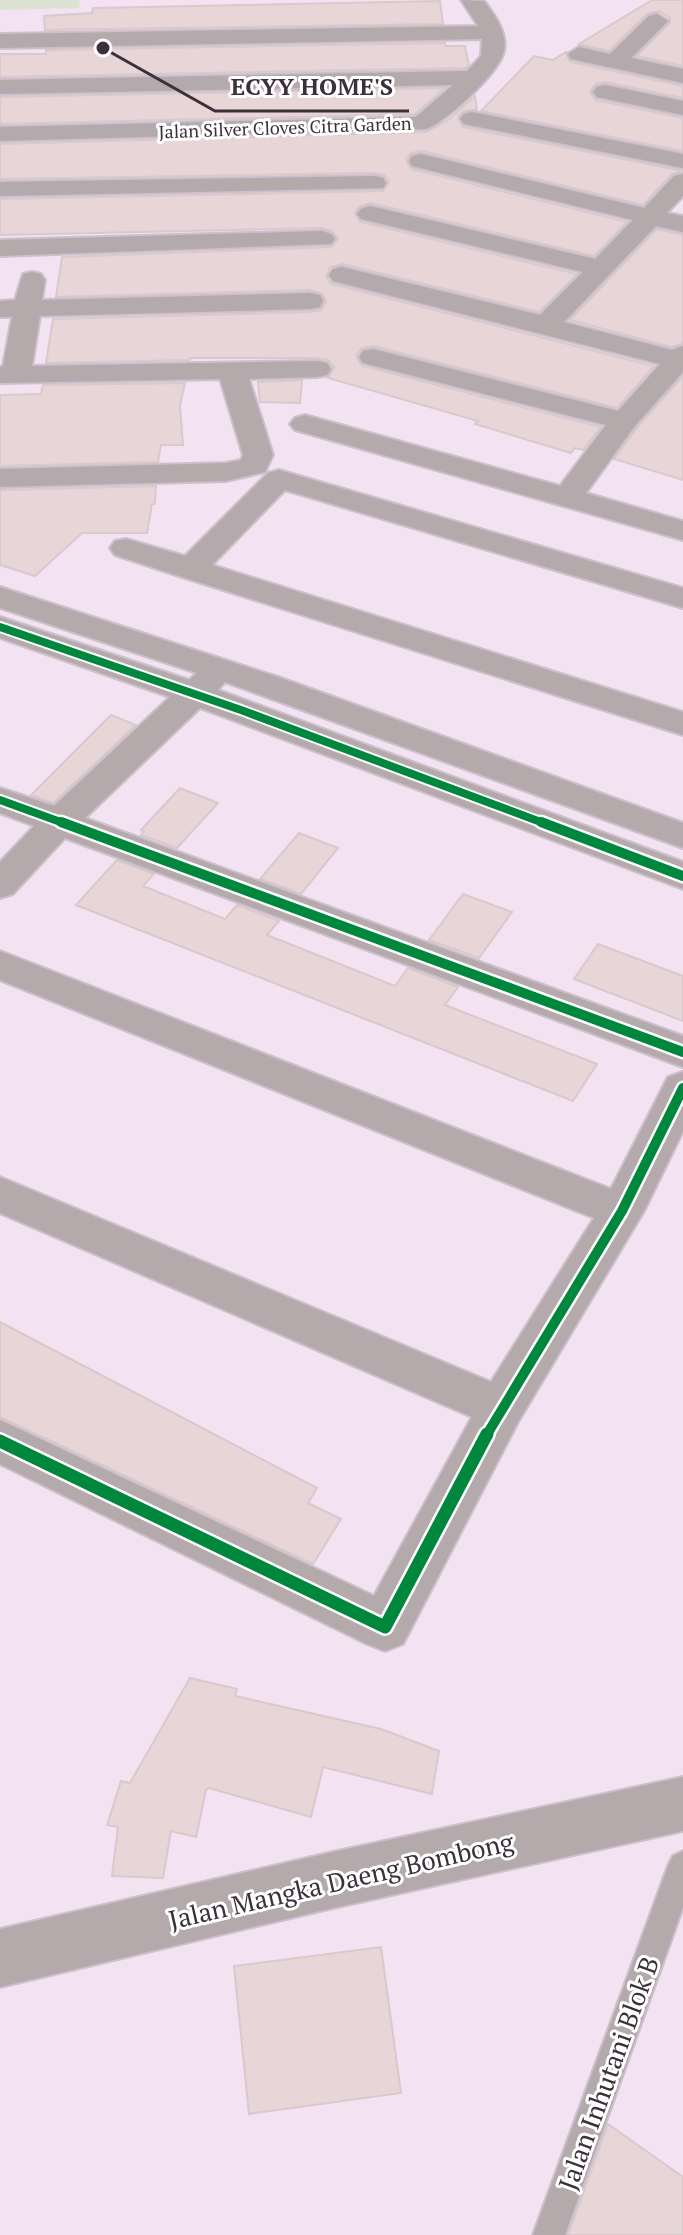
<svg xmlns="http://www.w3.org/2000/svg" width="683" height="2235" viewBox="0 0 683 2235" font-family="'PT Serif',serif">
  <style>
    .green { fill: #dbe3d2 }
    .building { fill: #e7d5d7; stroke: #d7c9cc; stroke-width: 2 }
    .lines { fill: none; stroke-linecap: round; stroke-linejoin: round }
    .lane-casing { stroke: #cdc0cc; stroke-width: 4 }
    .street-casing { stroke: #cdc0cc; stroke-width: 4 }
    .lane { fill: #b4a9ab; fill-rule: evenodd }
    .street { fill: #b4a9ab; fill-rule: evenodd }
    .cycleway-far2-casing { stroke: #fff; stroke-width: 12 }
    .cycleway-far1-casing { stroke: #fff; stroke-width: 15 }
    .cycleway-casing { stroke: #fff; stroke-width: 18 }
    .cycleway-far2 { stroke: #00873e; stroke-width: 8 }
    .cycleway-far1 { stroke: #00873e; stroke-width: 10 }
    .cycleway { stroke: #00873e; stroke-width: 13 }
    .labels { text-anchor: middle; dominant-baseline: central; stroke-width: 6; stroke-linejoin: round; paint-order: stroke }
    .far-street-label { font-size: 18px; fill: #3c313b; stroke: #fff }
    .near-street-label { font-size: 26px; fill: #3c313b; stroke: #fff }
    .leader { fill: none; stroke: #3c313b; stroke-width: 3 }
    .callout-dot { fill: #3c313b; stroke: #fff; stroke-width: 3 }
    .callout-label { font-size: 24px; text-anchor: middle; font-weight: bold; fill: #3c313b; stroke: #fff; stroke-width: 6; stroke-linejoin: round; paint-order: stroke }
  </style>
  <rect width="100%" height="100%" fill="#f3e2f1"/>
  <polygon class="green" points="0,0 80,0 79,8 0,10"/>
  <g class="building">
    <polygon points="652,0 683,0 683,66 637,56 670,23 670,18 659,11 647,14 609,51 579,44"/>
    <polygon points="440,1 443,24 45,30 44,16 92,13 93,8"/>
    <polygon points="445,43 446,46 465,46 469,65 466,68 0,77 0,54 46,54 46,50"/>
    <polygon points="566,52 570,62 683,86 683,98 606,82 596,84 590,92 596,100 683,118 683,151 481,111 534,56 553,60"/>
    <polygon points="445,88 415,114 0,124 0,97"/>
    <polygon points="475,96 477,110 463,111 458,117 463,127 683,171 672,174 643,205 422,151 411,153 406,159 411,169 627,222 594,256 371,203 360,206 355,212 360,222 577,274 539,312 343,264 330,267 326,277 332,284 654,366 617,408 374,346 362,348 356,355 362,366 601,427 583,450 575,448 571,453 475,424 478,421 328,378 334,367 328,360 318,358 191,358 190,360 46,363 53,319 310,312 321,310 326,302 323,294 310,290 56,297 62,257 331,247 338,239 332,231 322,228 0,235 0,199 383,191 389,181 384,175 374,173 0,179 0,144 426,132 448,120"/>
    <polygon points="657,229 683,235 683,343 672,347 570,320"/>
    <polygon points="683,376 683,480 614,459 636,429"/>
    <polygon points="302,380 300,403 260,402 258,382"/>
    <polygon points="185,383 180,405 183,445 161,445 158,462 0,466 0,395 41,394 43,385"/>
    <polygon points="156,486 155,504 152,504 147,533 82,533 35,576 0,565 0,490"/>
    <polygon points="111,715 136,725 53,803 31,795"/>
    <polygon points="180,788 218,803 177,848 141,835 144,831 141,830"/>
    <polygon points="299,833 338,848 301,894 260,879"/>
    <polygon points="117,860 154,874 143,886 225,919 237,905 279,921 267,935 395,986 408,968 458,987 445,1005 597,1064 573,1101 76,905"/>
    <polygon points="463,894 512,912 479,958 429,940"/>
    <polygon points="598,944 683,976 683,1021 574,979"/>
    <polygon points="0,1322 317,1488 308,1503 341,1519 313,1564 0,1417"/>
    <polygon points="190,1678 237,1689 235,1696 381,1729 439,1751 432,1794 323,1767 311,1817 209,1788 206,1790 196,1837 171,1831 163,1878 112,1876 118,1827 107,1825 121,1781 130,1783"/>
    <polygon points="381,1947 401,2093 249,2114 234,1966"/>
    <polygon points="608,2124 683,2177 683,2235 568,2235"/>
  </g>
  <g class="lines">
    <defs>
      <polygon id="lane" points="683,1851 683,1907 565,2235 533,2235 668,1866 673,1856"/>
      <g id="street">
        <path d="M461,0L484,1C494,14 508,33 504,51C500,72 445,123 426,129L0,141V127L416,117L453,85L0,94V80L467,71L481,56L482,39L0,48V34L478,26Z"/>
        <polygon points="657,14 668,21 631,58 683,69 683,83 571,59 568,54 579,47 610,54 649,16"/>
        <polygon points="605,85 683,101 683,115 597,97 593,92 597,87"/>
        <polygon points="472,112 683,154 683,168 464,124 460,119 464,114"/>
        <polygon points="421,154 644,208 674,176 683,174 683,196 667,213 683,216 683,232 656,226 564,322 672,350 683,346 683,372 634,427 586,493 683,521 683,540 295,430 290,424 295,418 305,415 560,486 606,425 363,363 359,357 363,351 373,349 618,411 660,364 333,281 329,275 333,269 342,267 540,315 583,272 361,219 357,214 361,209 370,206 595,259 633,220 412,166 409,161 412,156"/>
        <polygon points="374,176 383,178 386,183 383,188 0,196 0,182"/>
        <polygon points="322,231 331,234 335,239 331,244 0,256 0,240"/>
        <polygon points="32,272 41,274 45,280 42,300 310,293 320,295 323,301 320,307 310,309 40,316 32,366 317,361 327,363 331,369 327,375 317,377 249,379 273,455 265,472 226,481 0,487 0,469 226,463 241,460 243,455 220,379 0,383 0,367 3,366 12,317 0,317 0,301 15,300 23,274"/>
        <polygon points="279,470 683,588 683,608 285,490 212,565 683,712 683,735 179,576 115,555 110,548 115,541 126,539 185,556 268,473"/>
        <polygon points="0,587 278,677 683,823 683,848 225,682 218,690 683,862 683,889 200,708 85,818 683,1036 683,1067 65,838 13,894 0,898 0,862 34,826 0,813 0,788 54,806 170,697 0,638 0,617 189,680 197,673 0,608"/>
        <polygon points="0,951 611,1189 668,1077 683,1072 683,1131 644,1211 518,1422 403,1644 385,1651 367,1644 0,1464 0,1420 374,1596 472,1417 0,1213 0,1177 491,1382 594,1218 0,980"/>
        <polygon points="683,1777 683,1831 333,1908 0,1987 0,1929 333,1852"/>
      </g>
    </defs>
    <use href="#lane" class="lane-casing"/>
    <use href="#street" class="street-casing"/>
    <use href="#lane" class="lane"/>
    <use href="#street" class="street"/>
    <defs>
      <g id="cycleway-far2">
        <polyline points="0,627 241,710 546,824"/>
        <polyline points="0,800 66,824"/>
      </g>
      <g id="cycleway-far1">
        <polyline points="61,822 683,1052"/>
        <polyline points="541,822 683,876"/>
        <polyline points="486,1436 622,1211 683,1088"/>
      </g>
      <polyline id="cycleway" points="0,1441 385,1627 487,1434"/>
    </defs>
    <use href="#cycleway-far2" class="cycleway-far2-casing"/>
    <use href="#cycleway-far1" class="cycleway-far1-casing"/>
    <use href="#cycleway" class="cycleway-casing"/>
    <use href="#cycleway-far2" class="cycleway-far2"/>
    <use href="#cycleway-far1" class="cycleway-far1"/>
    <use href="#cycleway" class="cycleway"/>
  </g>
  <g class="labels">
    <g class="far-street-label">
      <text transform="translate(285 127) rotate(-2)">Jalan Silver Cloves Citra Garden</text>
    </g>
    <g class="near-street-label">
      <text transform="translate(341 1880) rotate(-13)">Jalan Mangka Daeng Bombong</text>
      <text transform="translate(608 2073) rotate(-70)">Jalan Inhutani Blok B</text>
    </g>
  </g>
  <path class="leader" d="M103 48L215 111H409"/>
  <circle class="callout-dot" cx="103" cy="48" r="8"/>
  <g class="callout-label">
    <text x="312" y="95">ECYY HOME'S</text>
  </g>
</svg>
